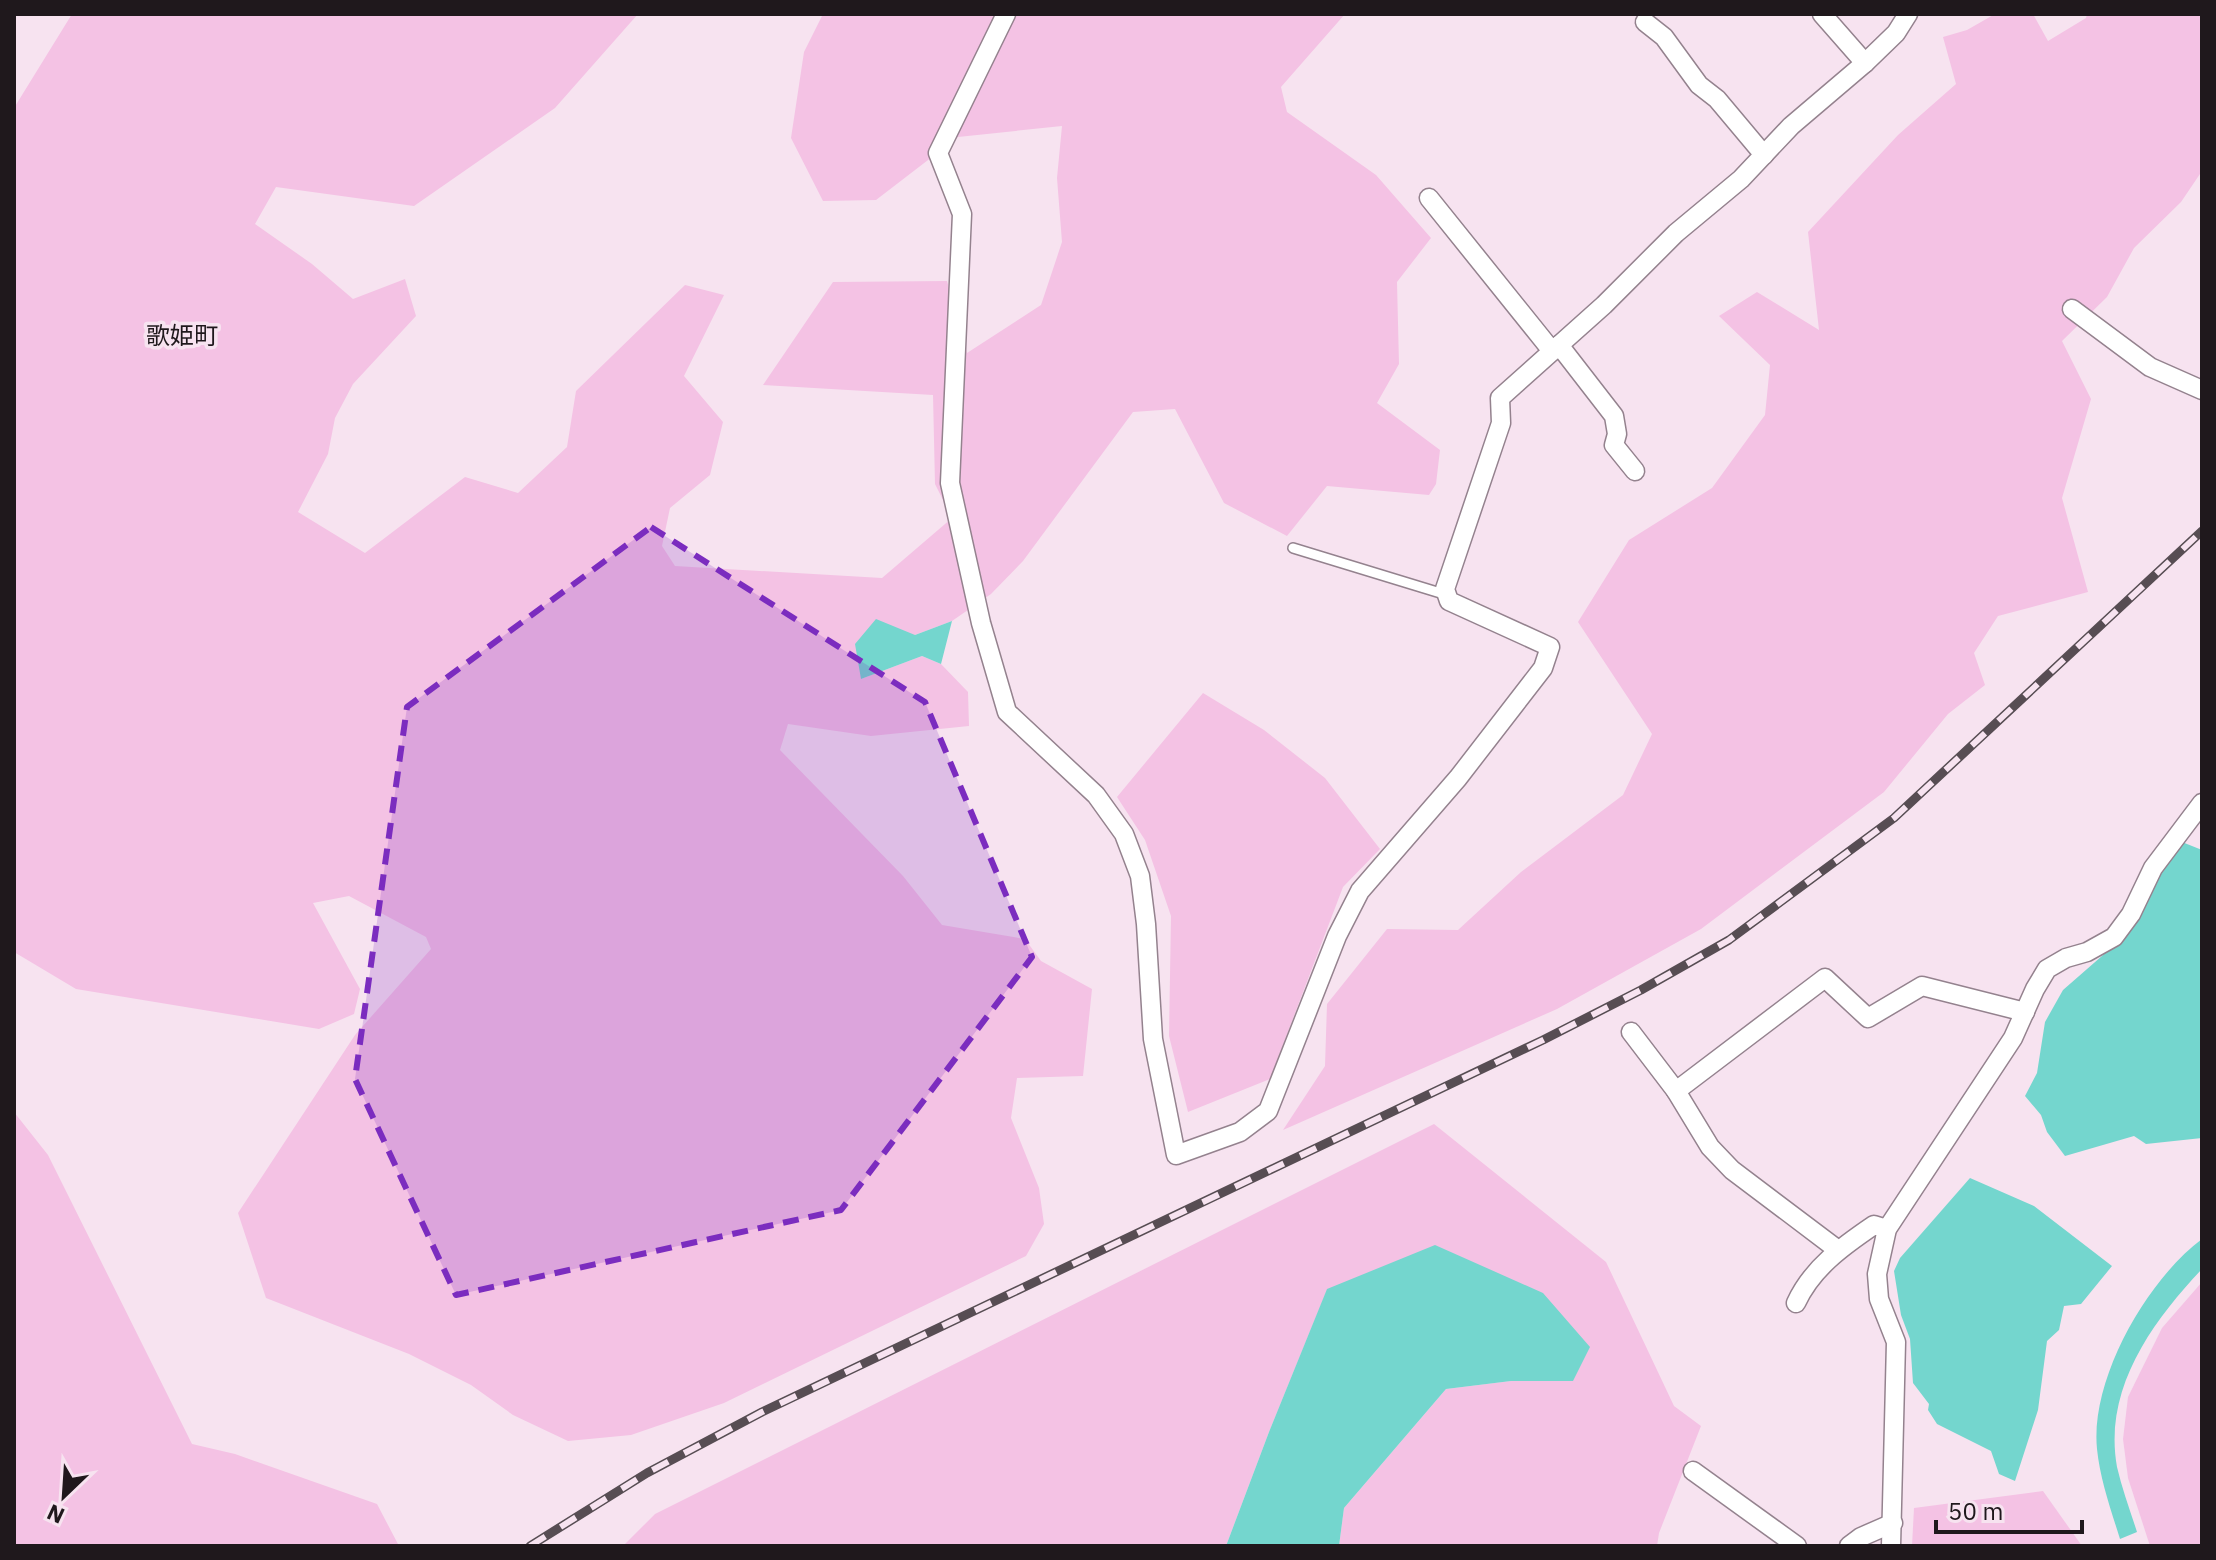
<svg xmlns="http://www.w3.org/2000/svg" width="2216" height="1560" viewBox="0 0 2216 1560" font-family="'IBM Plex Sans','Noto Sans JP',sans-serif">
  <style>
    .green { fill: #f4c2e4 }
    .water { fill: #74d6ce }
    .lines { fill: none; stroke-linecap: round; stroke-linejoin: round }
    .service-casing { stroke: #94828e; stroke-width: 12 }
    .minor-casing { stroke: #94828e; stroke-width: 21 }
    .service { stroke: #fff; stroke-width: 9 }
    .minor { stroke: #fff; stroke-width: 18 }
    .rail-casing { stroke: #574d53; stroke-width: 9 }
    .rail { stroke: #f7e3f0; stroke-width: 6; stroke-dasharray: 18; stroke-linecap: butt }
    .marked { fill: #7b2cbf; fill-opacity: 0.2; stroke: #7b2cbf; stroke-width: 6; stroke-dasharray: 16 10; stroke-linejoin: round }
    .labels { text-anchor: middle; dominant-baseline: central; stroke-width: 7; stroke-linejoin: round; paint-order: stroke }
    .neighbourhood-label { font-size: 24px; fill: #1f181c; stroke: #f7e3f0 }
  </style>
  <rect width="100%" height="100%" fill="#f7e3f0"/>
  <g class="green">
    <polygon points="72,14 638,14 555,108 414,206 276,187 255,224 312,264 353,299 405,279 416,316 353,384 335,418 328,454 298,512 365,553 465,477 518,493 567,447 576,391 685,285 724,295 684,376 723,422 710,475 670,508 662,546 675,566 882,578 952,518 935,484 933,395 763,385 833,282 947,281 967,353 1041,305 1062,242 1057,178 1062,126 958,137 876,200 823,201 791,138 804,52 823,14 1345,14 1281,87 1287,112 1376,175 1431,238 1397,282 1399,364 1377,403 1440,450 1436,484 1429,495 1327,486 1287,536 1224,503 1175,409 1133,412 1023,561 991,594 952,621 915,635 861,679 922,656 941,664 968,692 969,726 871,736 788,724 780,750 903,876 942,925 1025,939 1041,961 1092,989 1083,1076 1017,1078 1011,1118 1039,1188 1044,1224 1026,1256 724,1403 631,1435 568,1441 513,1415 471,1385 409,1354 266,1298 238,1213 355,1035 431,949 426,937 349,896 313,903 360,989 354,1014 319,1029 76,989 14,952 14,108"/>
    <polygon points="1995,14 2033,14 2048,41 2086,18 2087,14 2202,14 2202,171 2181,202 2134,248 2107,297 2062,341 2091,399 2062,498 2088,592 1998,616 1974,653 1985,685 1948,714 1884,792 1701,929 1557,1009 1283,1130 1325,1066 1327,1004 1387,929 1458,930 1521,872 1623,795 1652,734 1578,622 1629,540 1712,488 1765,415 1770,365 1719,316 1757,292 1819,330 1808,232 1898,135 1956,84 1943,37 1967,30"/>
    <polygon points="1203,693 1264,730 1325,778 1380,849 1343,887 1270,1079 1188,1112 1169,1036 1171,916 1145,840 1117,797"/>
    <polygon points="14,1112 48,1155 192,1444 235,1454 377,1504 399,1546 14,1546"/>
    <polygon points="1434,1124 1606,1262 1674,1406 1701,1426 1659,1533 1657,1546 1339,1546 1344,1508 1446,1389 1511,1381 1573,1381 1327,1290 1269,1432 1226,1546 623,1546 655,1514"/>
    <polygon points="2202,1282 2202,1546 2150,1546 2128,1478 2123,1439 2128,1397 2162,1328"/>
    <polygon points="2043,1491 2082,1546 1912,1546 1914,1508"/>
  </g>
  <g class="water">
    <polygon points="876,619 915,635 952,621 941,664 922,656 861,679 855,644"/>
    <polygon points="2182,842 2202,850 2202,1138 2146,1144 2134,1136 2065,1156 2047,1132 2041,1115 2025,1096 2037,1073 2045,1022 2063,990 2126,935 2156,878"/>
    <polygon points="1970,1178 2034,1206 2112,1266 2081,1304 2064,1306 2059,1330 2047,1341 2038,1410 2015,1481 1999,1474 1991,1451 1937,1424 1928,1410 1929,1404 1913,1383 1910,1339 1901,1315 1894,1271 1900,1258"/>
    <path d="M2202,1239V1269C2152,1322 2103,1389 2117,1467C2122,1489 2130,1510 2137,1532L2120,1539C2111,1510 2100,1479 2097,1449C2090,1379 2147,1280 2202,1239Z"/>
    <polygon points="1435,1245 1543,1293 1590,1347 1573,1381 1511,1381 1446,1389 1344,1508 1339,1546 1226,1546 1269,1432 1327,1289"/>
  </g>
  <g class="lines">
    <defs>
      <polyline id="service" points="1293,548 1447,595"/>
      <g id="minor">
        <polyline points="1006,14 938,153 962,214 950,483 981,623 1007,712 1096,795 1124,834 1140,876 1146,924 1153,1039 1176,1155 1240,1132 1268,1111 1337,936 1360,891 1458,778 1543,668 1550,647 1449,601 1445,589 1501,423 1500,398 1604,305 1676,233 1741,179 1791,126 1865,63 1896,33 1908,14"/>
        <polyline points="1822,14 1865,63"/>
        <polyline points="1645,22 1664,37 1699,85 1717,99 1764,155"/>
        <polyline points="1429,198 1552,351"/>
        <polyline points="2072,309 2150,367 2202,390"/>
        <polyline points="1559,345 1614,416 1617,434 1614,445 1635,471"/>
        <polyline points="1631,1032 1676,1091 1710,1147 1732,1170 1838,1250"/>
        <polyline points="1676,1091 1825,978 1868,1018 1922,986 2025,1012"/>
        <path d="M1796,1303C1812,1268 1843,1246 1874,1225L1887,1229"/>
        <polyline points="1693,1471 1797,1546"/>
        <polyline points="1849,1546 1861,1537 1893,1523"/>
        <polyline points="1891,1546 1896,1342 1879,1299 1877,1274 1887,1229 2013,1038 2035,989 2047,969 2066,958 2087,952 2114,937 2131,914 2153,868 2202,803"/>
      </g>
    </defs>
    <use href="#service" class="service-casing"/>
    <use href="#minor" class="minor-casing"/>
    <use href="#service" class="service"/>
    <use href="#minor" class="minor"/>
    <defs>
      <polyline id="rail" points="530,1546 647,1473 762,1412 1543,1040 1641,990 1729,940 1894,818 2202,531"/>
    </defs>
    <use href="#rail" class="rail-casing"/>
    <use href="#rail" class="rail"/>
  </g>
  <path class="marked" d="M651,527L925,702L1032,957L841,1210L456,1295L355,1079L407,707Z"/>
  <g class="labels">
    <g class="neighbourhood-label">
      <text x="182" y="335">歌姫町</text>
    </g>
  </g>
  <rect width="2216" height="1560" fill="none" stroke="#1f181c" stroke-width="32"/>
  <g transform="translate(64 1496) rotate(205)" stroke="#f7e3f0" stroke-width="6" paint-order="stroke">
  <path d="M0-6L14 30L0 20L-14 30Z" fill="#1f181c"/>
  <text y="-12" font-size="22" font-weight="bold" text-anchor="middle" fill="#1f181c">N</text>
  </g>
  <path d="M1936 1520v12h146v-12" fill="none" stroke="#1f181c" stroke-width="4"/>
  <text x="1948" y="1520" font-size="24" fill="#1f181c" stroke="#f7e3f0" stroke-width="6" paint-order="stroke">50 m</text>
</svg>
